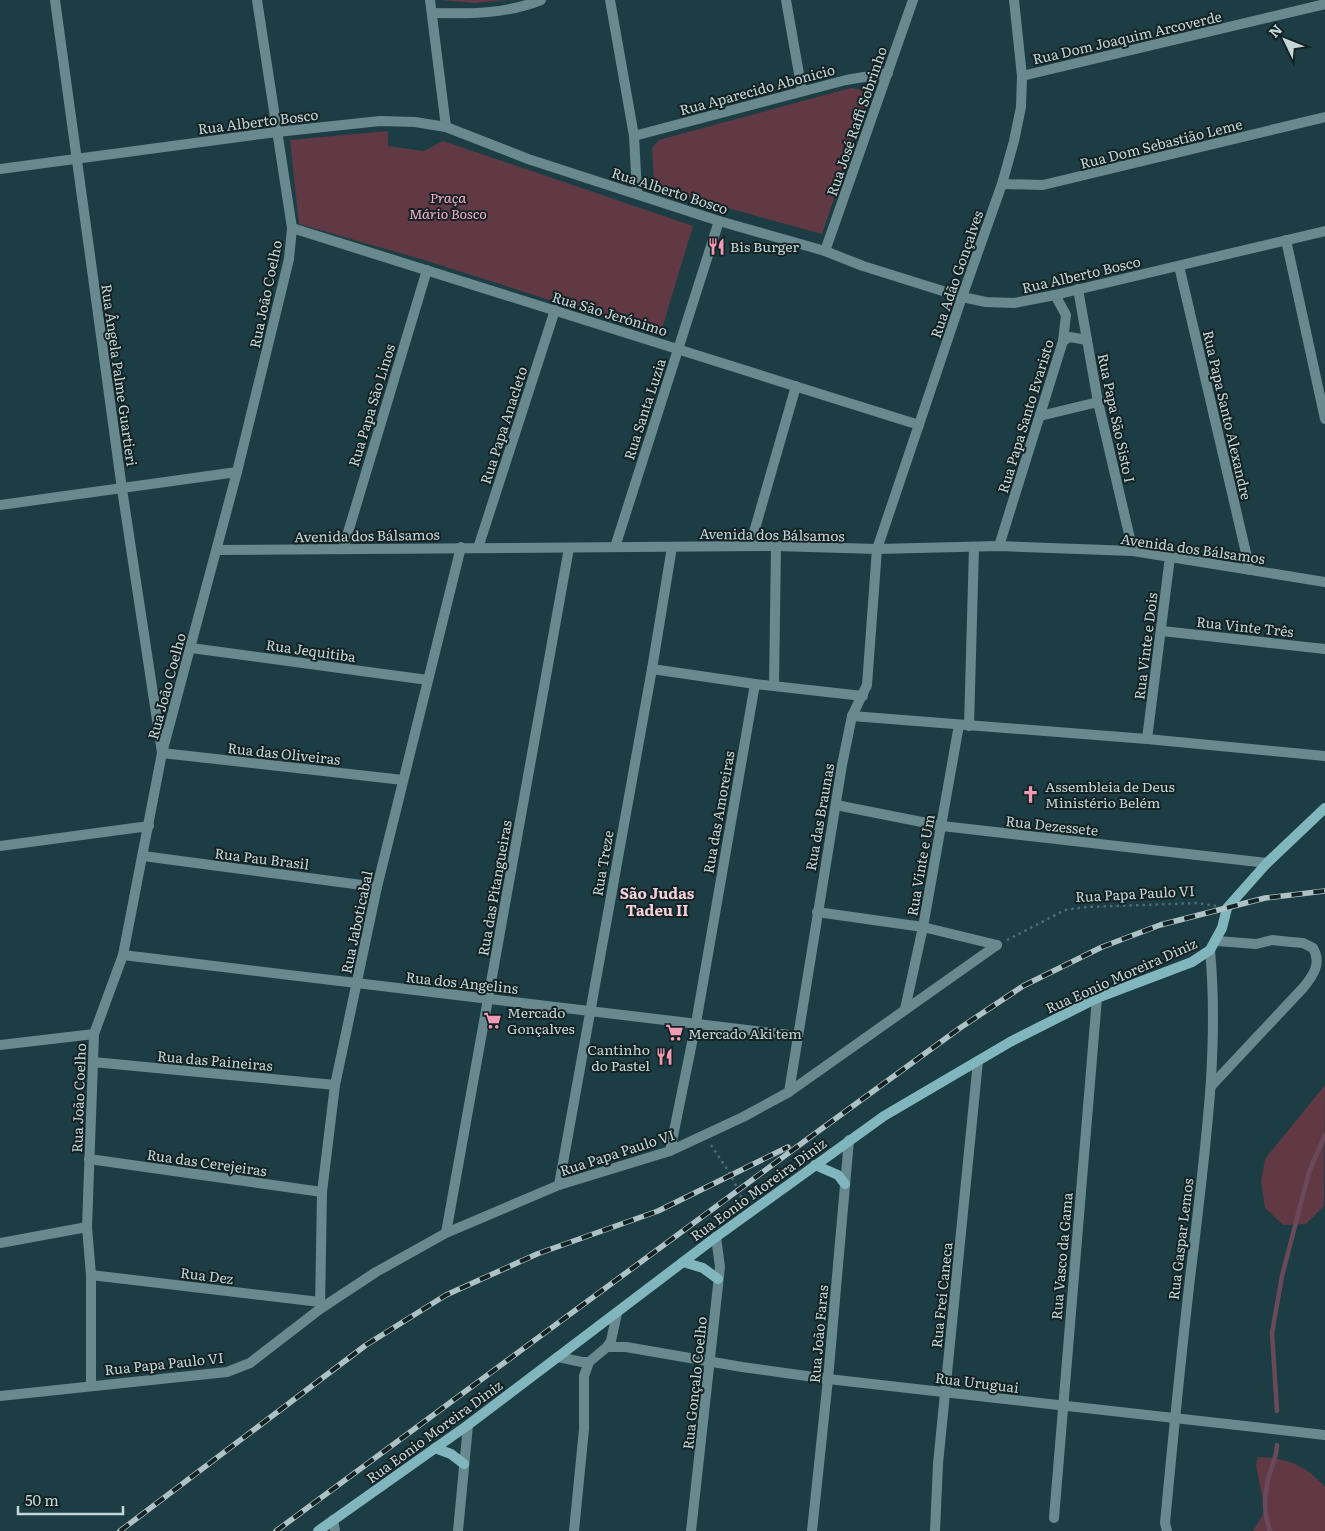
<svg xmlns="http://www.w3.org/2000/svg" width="1325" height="1531" viewBox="0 0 1325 1531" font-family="Literata,serif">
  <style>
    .green { fill: #613945 }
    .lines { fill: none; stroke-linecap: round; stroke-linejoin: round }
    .stream { stroke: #6a4a5a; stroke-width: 4.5 }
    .path { stroke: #4f6c71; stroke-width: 2.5; stroke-dasharray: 2.5 4; stroke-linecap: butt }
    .street { stroke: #68898e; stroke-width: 10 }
    .secondary { stroke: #81b6bf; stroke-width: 10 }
    .rail-casing { stroke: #aec2c6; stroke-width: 5.5 }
    .rail { stroke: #142224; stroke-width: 4; stroke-dasharray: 11; stroke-linecap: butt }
    .labels { text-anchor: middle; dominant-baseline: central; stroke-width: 4; stroke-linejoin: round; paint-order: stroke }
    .street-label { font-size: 14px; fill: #c4d6d9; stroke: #142224 }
    .park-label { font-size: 14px; font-style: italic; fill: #faafc5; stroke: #142224 }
    .poi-label { font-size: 14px; fill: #c4d6d9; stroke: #142224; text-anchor: start }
    .neighbourhood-label { font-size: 15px; font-weight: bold; fill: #f4d2db; stroke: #142224 }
  </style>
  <rect width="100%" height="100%" fill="#1c3d43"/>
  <g class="green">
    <polygon points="440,0 506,0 475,3"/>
    <polygon points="851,88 862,90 867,101 822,234 663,190 654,183 652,148 659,140"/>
    <polygon points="388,131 388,146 424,151 443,141 693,226 660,335 424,260 299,224 290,140"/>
    <polygon points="1325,1085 1324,1206 1306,1224 1283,1225 1265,1208 1261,1181 1265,1159"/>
    <path d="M1258,1457C1287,1458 1305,1465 1325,1487V1531H1253L1265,1511L1256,1465Z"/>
  </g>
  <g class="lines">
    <g class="stream">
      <polyline points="1277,1411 1272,1333 1282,1276 1309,1172 1325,1135"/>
      <path d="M1270,1531C1263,1510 1264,1497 1269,1476C1272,1465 1277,1456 1277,1445"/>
    </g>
    <g class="path">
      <polyline points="1007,940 1065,910 1087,907 1197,903 1216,906"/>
      <polyline points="711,1145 731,1175 744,1203"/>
    </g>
    <g class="street">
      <polyline points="55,0 122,489 162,753 403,780"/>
      <polyline points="430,0 446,127"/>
      <polyline points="610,0 634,136 637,193"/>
      <polyline points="786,0 802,91"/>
      <path d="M433,13C470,14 506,14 541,0"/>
      <polyline points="1022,76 1325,4"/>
      <polyline points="634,136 846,80 888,73"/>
      <polyline points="0,169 277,132 380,121 415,122 446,127 528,159 719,221 825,251 863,266 962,297 986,302 1014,303 1055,295 1325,231"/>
      <polyline points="1002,184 1043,185 1325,117"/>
      <polyline points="292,228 919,425"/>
      <polyline points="1286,240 1325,419"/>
      <polyline points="825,251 913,0"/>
      <polyline points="1179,266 1250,570"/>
      <polyline points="1078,289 1098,402 1133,551"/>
      <polyline points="1063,341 1070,337 1087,340"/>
      <polyline points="1040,416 1098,402"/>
      <polyline points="0,505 237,472"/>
      <polyline points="750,546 796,386"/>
      <polyline points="999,546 1063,341 1066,315 1055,295"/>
      <polyline points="615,547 719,221"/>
      <polyline points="478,548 555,310"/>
      <polyline points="343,549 427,270"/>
      <polyline points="217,550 776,546 877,549 999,546 1133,551 1325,582"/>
      <polyline points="1162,631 1325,649"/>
      <polyline points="191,648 428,680"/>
      <polyline points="652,669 755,684 863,696"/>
      <polyline points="774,685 776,546"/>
      <polyline points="852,716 1147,739 1325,756"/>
      <polyline points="969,726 974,547"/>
      <polyline points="1147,739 1170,557"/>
      <polyline points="836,805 942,826 1267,863"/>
      <polyline points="0,846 149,826"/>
      <polyline points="143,856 377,887"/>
      <polyline points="817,912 923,927 997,945"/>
      <path d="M123,955C348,984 573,1007 798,1036"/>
      <polyline points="905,1009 923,927 959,725"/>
      <polyline points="0,1045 94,1034"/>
      <polyline points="93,1062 335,1085"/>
      <path d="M1212,1085L1303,988C1313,976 1322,963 1313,948L1303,943L1291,942L1272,940L1256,944L1217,941"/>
      <polyline points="789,1092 842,765 852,716 867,685 877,549 962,297 1002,184 1014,141 1021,107 1022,76 1014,0"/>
      <polyline points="670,1151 696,1023 755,684"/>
      <polyline points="89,1159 322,1192"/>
      <polyline points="559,1185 652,669 672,547"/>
      <polyline points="446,1233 569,548"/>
      <polyline points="0,1243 87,1227"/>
      <polyline points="91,1275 320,1302"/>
      <polyline points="320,1309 322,1192 335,1085 377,887 461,547"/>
      <polyline points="607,1347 626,1347 742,1367 828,1379 1325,1435"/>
      <polyline points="558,1357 582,1362 589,1362"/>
      <polyline points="91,1385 91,1275 87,1227 94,1034 123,955 162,753 237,472 289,259 292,228 257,0"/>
      <polyline points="0,1396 227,1372 250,1363 320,1309 376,1272 446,1233 559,1185 670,1151 743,1117 789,1092 997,945"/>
      <polyline points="1054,1518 1097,998"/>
      <polyline points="333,1520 335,1531"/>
      <polyline points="458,1531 468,1425"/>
      <polyline points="574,1531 584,1429 584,1376 589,1362 607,1347 611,1341 617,1313"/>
      <polyline points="691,1531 720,1267 716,1237"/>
      <polyline points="812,1531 828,1379 849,1140"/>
      <polyline points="935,1531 938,1464 978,1061"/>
      <path d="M1167,1531L1165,1523C1174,1427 1183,1332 1195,1237C1206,1141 1219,1046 1210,950"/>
    </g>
    <g class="secondary">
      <polyline points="815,1165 838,1175 845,1184"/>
      <polyline points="683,1262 703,1268 718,1279"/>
      <polyline points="435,1448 451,1454 464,1464"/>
      <polyline points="318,1531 468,1425 716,1237 884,1116 1010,1042 1097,998 1192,962 1210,950 1222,928 1227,908 1267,863 1325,808"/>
    </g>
    <defs>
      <g id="rail">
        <polyline points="120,1531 366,1345 446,1295 537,1254 658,1211 788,1147"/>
        <polyline points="276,1531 813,1135 960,1028 1023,986 1102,947 1160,925 1265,898 1325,891"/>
      </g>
    </defs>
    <use href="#rail" class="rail-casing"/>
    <use href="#rail" class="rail"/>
  </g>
  <defs>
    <symbol id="restaurant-bare" viewBox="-9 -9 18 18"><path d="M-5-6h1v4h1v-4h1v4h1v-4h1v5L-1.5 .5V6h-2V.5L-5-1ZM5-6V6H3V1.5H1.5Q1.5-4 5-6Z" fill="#f19ab4" stroke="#142224" stroke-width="2.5" paint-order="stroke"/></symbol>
    <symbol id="church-bare" viewBox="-9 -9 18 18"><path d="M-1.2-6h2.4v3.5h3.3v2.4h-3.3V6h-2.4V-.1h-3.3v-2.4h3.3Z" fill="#f19ab4" stroke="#142224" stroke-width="2.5" paint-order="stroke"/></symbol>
    <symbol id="supermarket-bare" viewBox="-9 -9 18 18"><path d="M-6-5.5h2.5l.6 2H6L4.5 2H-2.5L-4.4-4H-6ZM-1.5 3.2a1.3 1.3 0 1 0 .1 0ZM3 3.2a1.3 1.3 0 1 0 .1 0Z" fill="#f19ab4" stroke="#142224" stroke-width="2.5" paint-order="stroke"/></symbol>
  </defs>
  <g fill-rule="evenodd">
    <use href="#restaurant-bare" x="704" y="234" width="25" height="25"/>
    <use href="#church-bare" x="1018" y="782" width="25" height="25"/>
    <use href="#supermarket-bare" x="480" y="1008" width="25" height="25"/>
    <use href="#supermarket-bare" x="662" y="1020" width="25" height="25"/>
    <use href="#restaurant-bare" x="652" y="1044" width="25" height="25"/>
  </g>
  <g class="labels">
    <g class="street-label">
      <text transform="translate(1127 37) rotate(-13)">Rua Dom Joaquim Arcoverde</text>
      <text transform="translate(757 89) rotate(-15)">Rua Aparecido Abonicio</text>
      <text transform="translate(258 121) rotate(-7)">Rua Alberto Bosco</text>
      <text transform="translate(856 121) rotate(-71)">Rua José Raffi Sobrinho</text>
      <text transform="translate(1161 143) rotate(-14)">Rua Dom Sebastião Leme</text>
      <text transform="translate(670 190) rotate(18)">Rua Alberto Bosco</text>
      <text transform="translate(956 274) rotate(-71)">Rua Adão Gonçalves</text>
      <text transform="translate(1081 274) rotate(-13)">Rua Alberto Bosco</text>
      <text transform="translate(265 294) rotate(-78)">Rua João Coelho</text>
      <text transform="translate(610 313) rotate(17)">Rua São Jerónimo</text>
      <text transform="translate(120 375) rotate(82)">Rua Ângela Palme Guartieri</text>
      <text transform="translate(371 405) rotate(-73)">Rua Papa São Linos</text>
      <text transform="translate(644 409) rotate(-72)">Rua Santa Luzia</text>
      <text transform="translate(1228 415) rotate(77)">Rua Papa Santo Alexandre</text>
      <text transform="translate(1025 416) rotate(-73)">Rua Papa Santo Evaristo</text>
      <text transform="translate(1117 418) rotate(78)">Rua Papa São Sisto I</text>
      <text transform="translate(503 425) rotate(-72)">Rua Papa Anacleto</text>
      <text transform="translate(772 534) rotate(1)">Avenida dos Bálsamos</text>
      <text transform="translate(367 535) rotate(-1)">Avenida dos Bálsamos</text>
      <text transform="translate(1193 548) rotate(8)">Avenida dos Bálsamos</text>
      <text transform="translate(1245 626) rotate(6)">Rua Vinte Três</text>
      <text transform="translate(1145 646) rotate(-83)">Rua Vinte e Dois</text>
      <text transform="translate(311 650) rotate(8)">Rua Jequitiba</text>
      <text transform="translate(166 686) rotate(-75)">Rua João Coelho</text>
      <text transform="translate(284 753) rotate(6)">Rua das Oliveiras</text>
      <text transform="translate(718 812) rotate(-80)">Rua das Amoreiras</text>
      <text transform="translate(819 817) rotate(-80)">Rua das Braunas</text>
      <text transform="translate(1052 825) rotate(6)">Rua Dezessete</text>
      <text transform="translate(262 858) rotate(7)">Rua Pau Brasil</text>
      <text transform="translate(602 863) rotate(-80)">Rua Treze</text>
      <text transform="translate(920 865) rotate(-80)">Rua Vinte e Um</text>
      <text transform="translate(494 888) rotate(-80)">Rua das Pitangueiras</text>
      <text transform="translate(1135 893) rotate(-3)">Rua Papa Paulo VI</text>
      <text transform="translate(356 922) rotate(-78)">Rua Jaboticabal</text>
      <text transform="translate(1121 975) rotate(-24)">Rua Eonio Moreira Diniz</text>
      <text transform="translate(462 982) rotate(6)">Rua dos Angelins</text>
      <text transform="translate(215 1060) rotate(5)">Rua das Paineiras</text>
      <text transform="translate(78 1098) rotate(-88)">Rua João Coelho</text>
      <text transform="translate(617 1152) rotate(-18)">Rua Papa Paulo VI</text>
      <text transform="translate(207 1162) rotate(8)">Rua das Cerejeiras</text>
      <text transform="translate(758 1189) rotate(-36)">Rua Eonio Moreira Diniz</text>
      <text transform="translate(1180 1239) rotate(-83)">Rua Gaspar Lemos</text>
      <text transform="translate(1061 1256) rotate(-85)">Rua Vasco da Gama</text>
      <text transform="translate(207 1275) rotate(7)">Rua Dez</text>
      <text transform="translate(941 1295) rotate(-84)">Rua Frei Caneca</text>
      <text transform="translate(818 1334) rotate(-85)">Rua João Faras</text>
      <text transform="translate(164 1363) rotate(-6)">Rua Papa Paulo VI</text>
      <text transform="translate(977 1382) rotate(7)">Rua Uruguai</text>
      <text transform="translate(694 1383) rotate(-84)">Rua Gonçalo Coelho</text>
      <text transform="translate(434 1431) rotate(-36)">Rua Eonio Moreira Diniz</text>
    </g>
    <g class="park-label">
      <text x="448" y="197">Praça<tspan x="448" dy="16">Mário Bosco</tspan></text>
    </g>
    <g class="poi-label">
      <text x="730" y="246">Bis Burger</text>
      <text x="1045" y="786">Assembleia de Deus<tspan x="1045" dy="16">Ministério Belém</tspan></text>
      <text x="507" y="1012">Mercado<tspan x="507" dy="16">Gonçalves</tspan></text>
      <text x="688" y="1033">Mercado Aki tem</text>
      <text x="650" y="1049" text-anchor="end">Cantinho<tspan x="650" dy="16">do Pastel</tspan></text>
    </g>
    <g class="neighbourhood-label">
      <text x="657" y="892">São Judas<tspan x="657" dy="17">Tadeu II</tspan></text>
    </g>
  </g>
  <g transform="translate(1285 40) rotate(313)" stroke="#142224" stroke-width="4" paint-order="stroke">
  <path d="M0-4L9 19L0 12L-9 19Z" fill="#c4d6d9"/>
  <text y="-8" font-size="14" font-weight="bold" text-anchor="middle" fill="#c4d6d9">N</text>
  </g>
  <path d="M18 1506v8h105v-8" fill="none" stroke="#c4d6d9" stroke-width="2.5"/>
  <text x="25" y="1506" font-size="15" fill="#c4d6d9" stroke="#142224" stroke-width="4" paint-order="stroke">50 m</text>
</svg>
